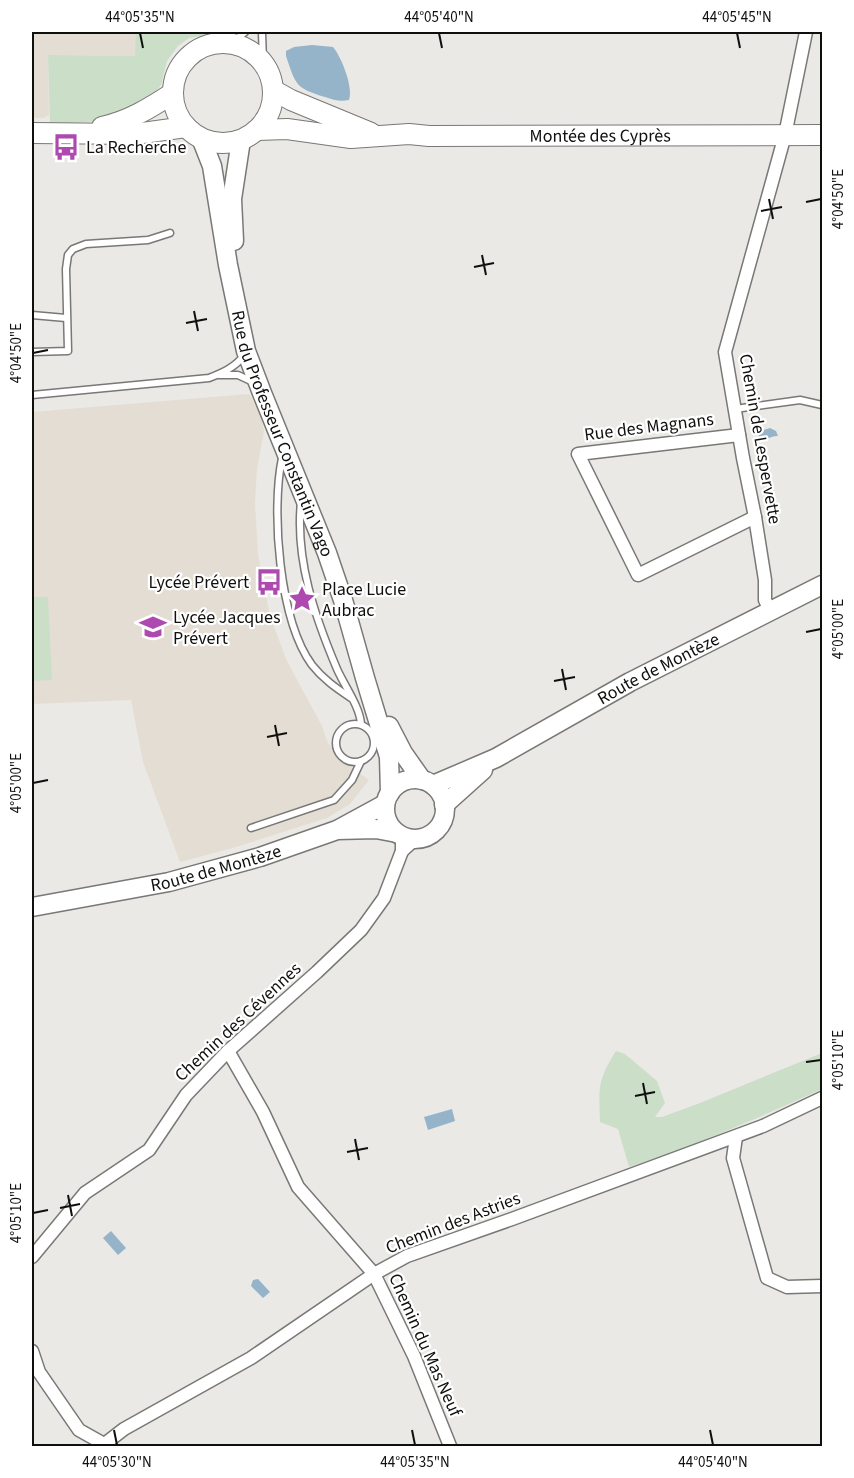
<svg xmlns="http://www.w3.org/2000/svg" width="854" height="1478" viewBox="0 0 854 1478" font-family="'Source Sans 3',sans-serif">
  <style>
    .built { fill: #e4ddd4 }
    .green { fill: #cbdec8 }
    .water { fill: #95b4c9 }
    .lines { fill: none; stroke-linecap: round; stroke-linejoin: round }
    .lane-casing { stroke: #7a7876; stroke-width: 9 }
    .street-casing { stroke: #7a7876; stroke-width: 15 }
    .secondary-casing { stroke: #7a7876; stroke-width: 21 }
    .primary-casing { stroke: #7a7876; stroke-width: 22 }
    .lane { stroke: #fff; stroke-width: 6 }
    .street { stroke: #fff; stroke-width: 12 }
    .secondary { stroke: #fff; stroke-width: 18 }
    .primary { stroke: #fff; stroke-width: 20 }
    .ticks { fill: none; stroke: #0f0f0e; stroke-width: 2 }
    .labels { text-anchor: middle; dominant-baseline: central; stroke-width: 4.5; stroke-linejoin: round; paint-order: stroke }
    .street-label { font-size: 18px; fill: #0f0f0e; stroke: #fff }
    .poi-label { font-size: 18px; fill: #0f0f0e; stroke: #fff; text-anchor: start }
    .neatline { fill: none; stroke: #0f0f0e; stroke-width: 2 }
    .ticks-label { font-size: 15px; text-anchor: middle; fill: #0f0f0e }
  </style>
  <rect width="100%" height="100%" fill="#ebe9e6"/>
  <g class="built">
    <polygon points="32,32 136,32 136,56 48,55 49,115 44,118 32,118"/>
    <polygon points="249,394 260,412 264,431 257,469 255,503 258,554 270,616 287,661 322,726 328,743 341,760 369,780 350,804 327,818 233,848 180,862 143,762 131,700 32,704 32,412"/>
  </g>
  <g class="green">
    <polygon points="136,32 225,32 189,38 178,46 167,61 161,85 154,94 123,109 105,121 50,124 48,55 135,56"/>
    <polygon points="32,597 48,597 52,680 32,681"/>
    <path d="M616,1051L625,1054L657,1081L665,1103L655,1117H662L700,1103L822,1053V1089C759,1118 696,1145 629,1167L618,1129L600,1122C599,1088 597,1081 616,1051Z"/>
  </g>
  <g class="water">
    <path d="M312,45L333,47C341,56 354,88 349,100C340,102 334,100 325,97C295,88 296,85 286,56V51L294,47Z"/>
    <path d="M770,428L776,431L778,436C771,435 766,442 759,438L758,433L760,431Z"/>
    <polygon points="452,1109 455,1121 428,1130 424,1117"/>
    <polygon points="111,1231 126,1248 118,1255 103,1238"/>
    <polygon points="258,1279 270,1292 263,1298 251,1286 253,1280"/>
  </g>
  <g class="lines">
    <defs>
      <g id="lane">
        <polyline points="262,32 263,63"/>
        <polyline points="232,43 245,32"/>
        <polyline points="32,315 66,318"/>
        <polyline points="32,352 68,351 66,269 68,255 73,249 86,244 148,240 170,233"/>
        <polyline points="219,375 238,375 253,382"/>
        <path d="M32,395L209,378C222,373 236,367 244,355"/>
        <polyline points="735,409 800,400 822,405"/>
        <path d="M282,458C271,511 279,620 312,665C323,679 336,688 351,698"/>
        <path d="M301,502C295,560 315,617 337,669C344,685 360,707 361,724"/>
        <circle cx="355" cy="743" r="19"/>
        <polyline points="251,828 334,800 352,780 361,761"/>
      </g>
      <g id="street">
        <polyline points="739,435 578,454 638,575 755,517"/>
        <polyline points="770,611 765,600 765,580 755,517 743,458 725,352 785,135 806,32"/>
        <polyline points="402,851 414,840"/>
        <polyline points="228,1051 263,1112 298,1187 374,1274 414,1356 450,1446"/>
        <polyline points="736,1137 733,1158 767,1278 787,1287 822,1286"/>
        <polyline points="32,1257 85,1193 149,1150 186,1095 228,1051 317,972 361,930 384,898 402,851 402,836"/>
        <polyline points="32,1351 39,1372 79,1430 104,1444"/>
        <polyline points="102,1446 124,1429 251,1358 374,1274 407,1256 512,1219 763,1126 822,1098"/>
      </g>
      <g id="secondary">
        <path id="s1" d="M201,138L212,166L228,265L246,351L262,393L327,553L343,600L365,678L389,757L390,793"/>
        <polyline points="234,241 232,199 241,140"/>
        <polyline points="389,726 403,753 422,780"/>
        <circle cx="415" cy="809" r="30"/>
        <path id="s2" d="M433,785L496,758L630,682L822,585"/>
        <polyline points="444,805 483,770"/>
        <polyline points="339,829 385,804"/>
        <path id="s3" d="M32,907L169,882L260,857L337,830L376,829L397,833"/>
      </g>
      <g id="primary">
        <circle cx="223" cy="93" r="50"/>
        <polyline points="273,90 291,100 371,133"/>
        <path d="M102,127C129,121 150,108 173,93"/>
        <path id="s4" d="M257,130L287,129L351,138L409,134L429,136L822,135"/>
        <polyline points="32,133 135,134 186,127"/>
      </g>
    </defs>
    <use href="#lane" class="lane-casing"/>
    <use href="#street" class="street-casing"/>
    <use href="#secondary" class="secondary-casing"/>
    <use href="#primary" class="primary-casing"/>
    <use href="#lane" class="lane"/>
    <use href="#street" class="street"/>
    <use href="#secondary" class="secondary"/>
    <use href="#primary" class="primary"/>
  </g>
  <path class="ticks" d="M140,33L143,48M439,33L442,48M737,33L740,48M769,199L773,219M806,202L821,199M761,211L782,207M482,255L486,275M474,267L494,263M194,311L198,331M186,323L207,319M33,353L48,350M806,632L821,629M562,669L566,690M554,681L575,677M275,725L279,746M267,737L287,733M33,783L48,780M806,1062L821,1060M643,1083L647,1104M635,1096L655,1092M355,1139L359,1160M347,1152L368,1148M68,1195L72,1216M60,1208L80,1204M33,1213L48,1210M114,1430L117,1445M412,1430L415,1445M710,1430L713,1445"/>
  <defs>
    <symbol id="bus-bare" viewBox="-9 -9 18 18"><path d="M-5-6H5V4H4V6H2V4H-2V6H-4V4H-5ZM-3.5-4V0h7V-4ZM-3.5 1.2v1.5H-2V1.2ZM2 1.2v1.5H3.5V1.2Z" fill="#ad49af" stroke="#fff" stroke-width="2.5" paint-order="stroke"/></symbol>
    <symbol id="sight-bare" viewBox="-9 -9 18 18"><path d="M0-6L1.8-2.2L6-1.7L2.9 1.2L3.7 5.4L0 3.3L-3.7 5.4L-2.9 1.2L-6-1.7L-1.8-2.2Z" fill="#ad49af" stroke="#fff" stroke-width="2.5" paint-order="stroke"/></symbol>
    <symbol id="school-bare" viewBox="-9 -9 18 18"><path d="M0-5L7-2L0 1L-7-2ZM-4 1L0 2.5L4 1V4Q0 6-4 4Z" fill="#ad49af" stroke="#fff" stroke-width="2.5" paint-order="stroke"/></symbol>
  </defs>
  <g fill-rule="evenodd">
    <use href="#bus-bare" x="47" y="128" width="38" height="38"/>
    <use href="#bus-bare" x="250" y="563" width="38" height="38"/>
    <use href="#sight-bare" x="283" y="580" width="38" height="38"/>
    <use href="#school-bare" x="134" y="608" width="38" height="38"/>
  </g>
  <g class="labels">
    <g class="street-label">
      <text stroke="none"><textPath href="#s4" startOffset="344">Montée des Cyprès</textPath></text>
      <text transform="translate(649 427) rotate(-7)">Rue des Magnans</text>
      <text stroke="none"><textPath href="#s1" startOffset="308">Rue du Professeur Constantin Vago</textPath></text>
      <text transform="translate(760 439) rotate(80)">Chemin de Lespervette</text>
      <text stroke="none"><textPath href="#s2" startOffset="254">Route de Montèze</textPath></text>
      <text stroke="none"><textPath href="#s3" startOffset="188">Route de Montèze</textPath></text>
      <text transform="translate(238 1022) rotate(-43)">Chemin des Cévennes</text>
      <text transform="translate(453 1223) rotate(-21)">Chemin des Astries</text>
      <text transform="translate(425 1345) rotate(66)">Chemin du Mas Neuf</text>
    </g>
    <g class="poi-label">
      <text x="86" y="147">La Recherche</text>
      <text x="249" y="582" text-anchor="end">Lycée Prévert</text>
      <text x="322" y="589">Place Lucie<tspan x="322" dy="21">Aubrac</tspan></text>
      <text x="173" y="617">Lycée Jacques<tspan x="173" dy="21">Prévert</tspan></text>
    </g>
  </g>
  <rect width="854" height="1478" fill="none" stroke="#ffffff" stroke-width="66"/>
  <rect x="33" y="33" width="788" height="1412" class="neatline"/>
  <g class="ticks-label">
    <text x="140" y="22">44°05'35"N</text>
    <text x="439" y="22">44°05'40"N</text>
    <text x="737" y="22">44°05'45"N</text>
    <text transform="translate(838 199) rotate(-90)" y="5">4°04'50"E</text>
    <text transform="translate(16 353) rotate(-90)" y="5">4°04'50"E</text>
    <text transform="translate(838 629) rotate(-90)" y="5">4°05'00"E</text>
    <text transform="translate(16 783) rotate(-90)" y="5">4°05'00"E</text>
    <text transform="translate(838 1060) rotate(-90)" y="5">4°05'10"E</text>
    <text transform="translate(16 1213) rotate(-90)" y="5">4°05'10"E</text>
    <text x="117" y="1467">44°05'30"N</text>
    <text x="415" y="1467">44°05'35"N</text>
    <text x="713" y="1467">44°05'40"N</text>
  </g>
</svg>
